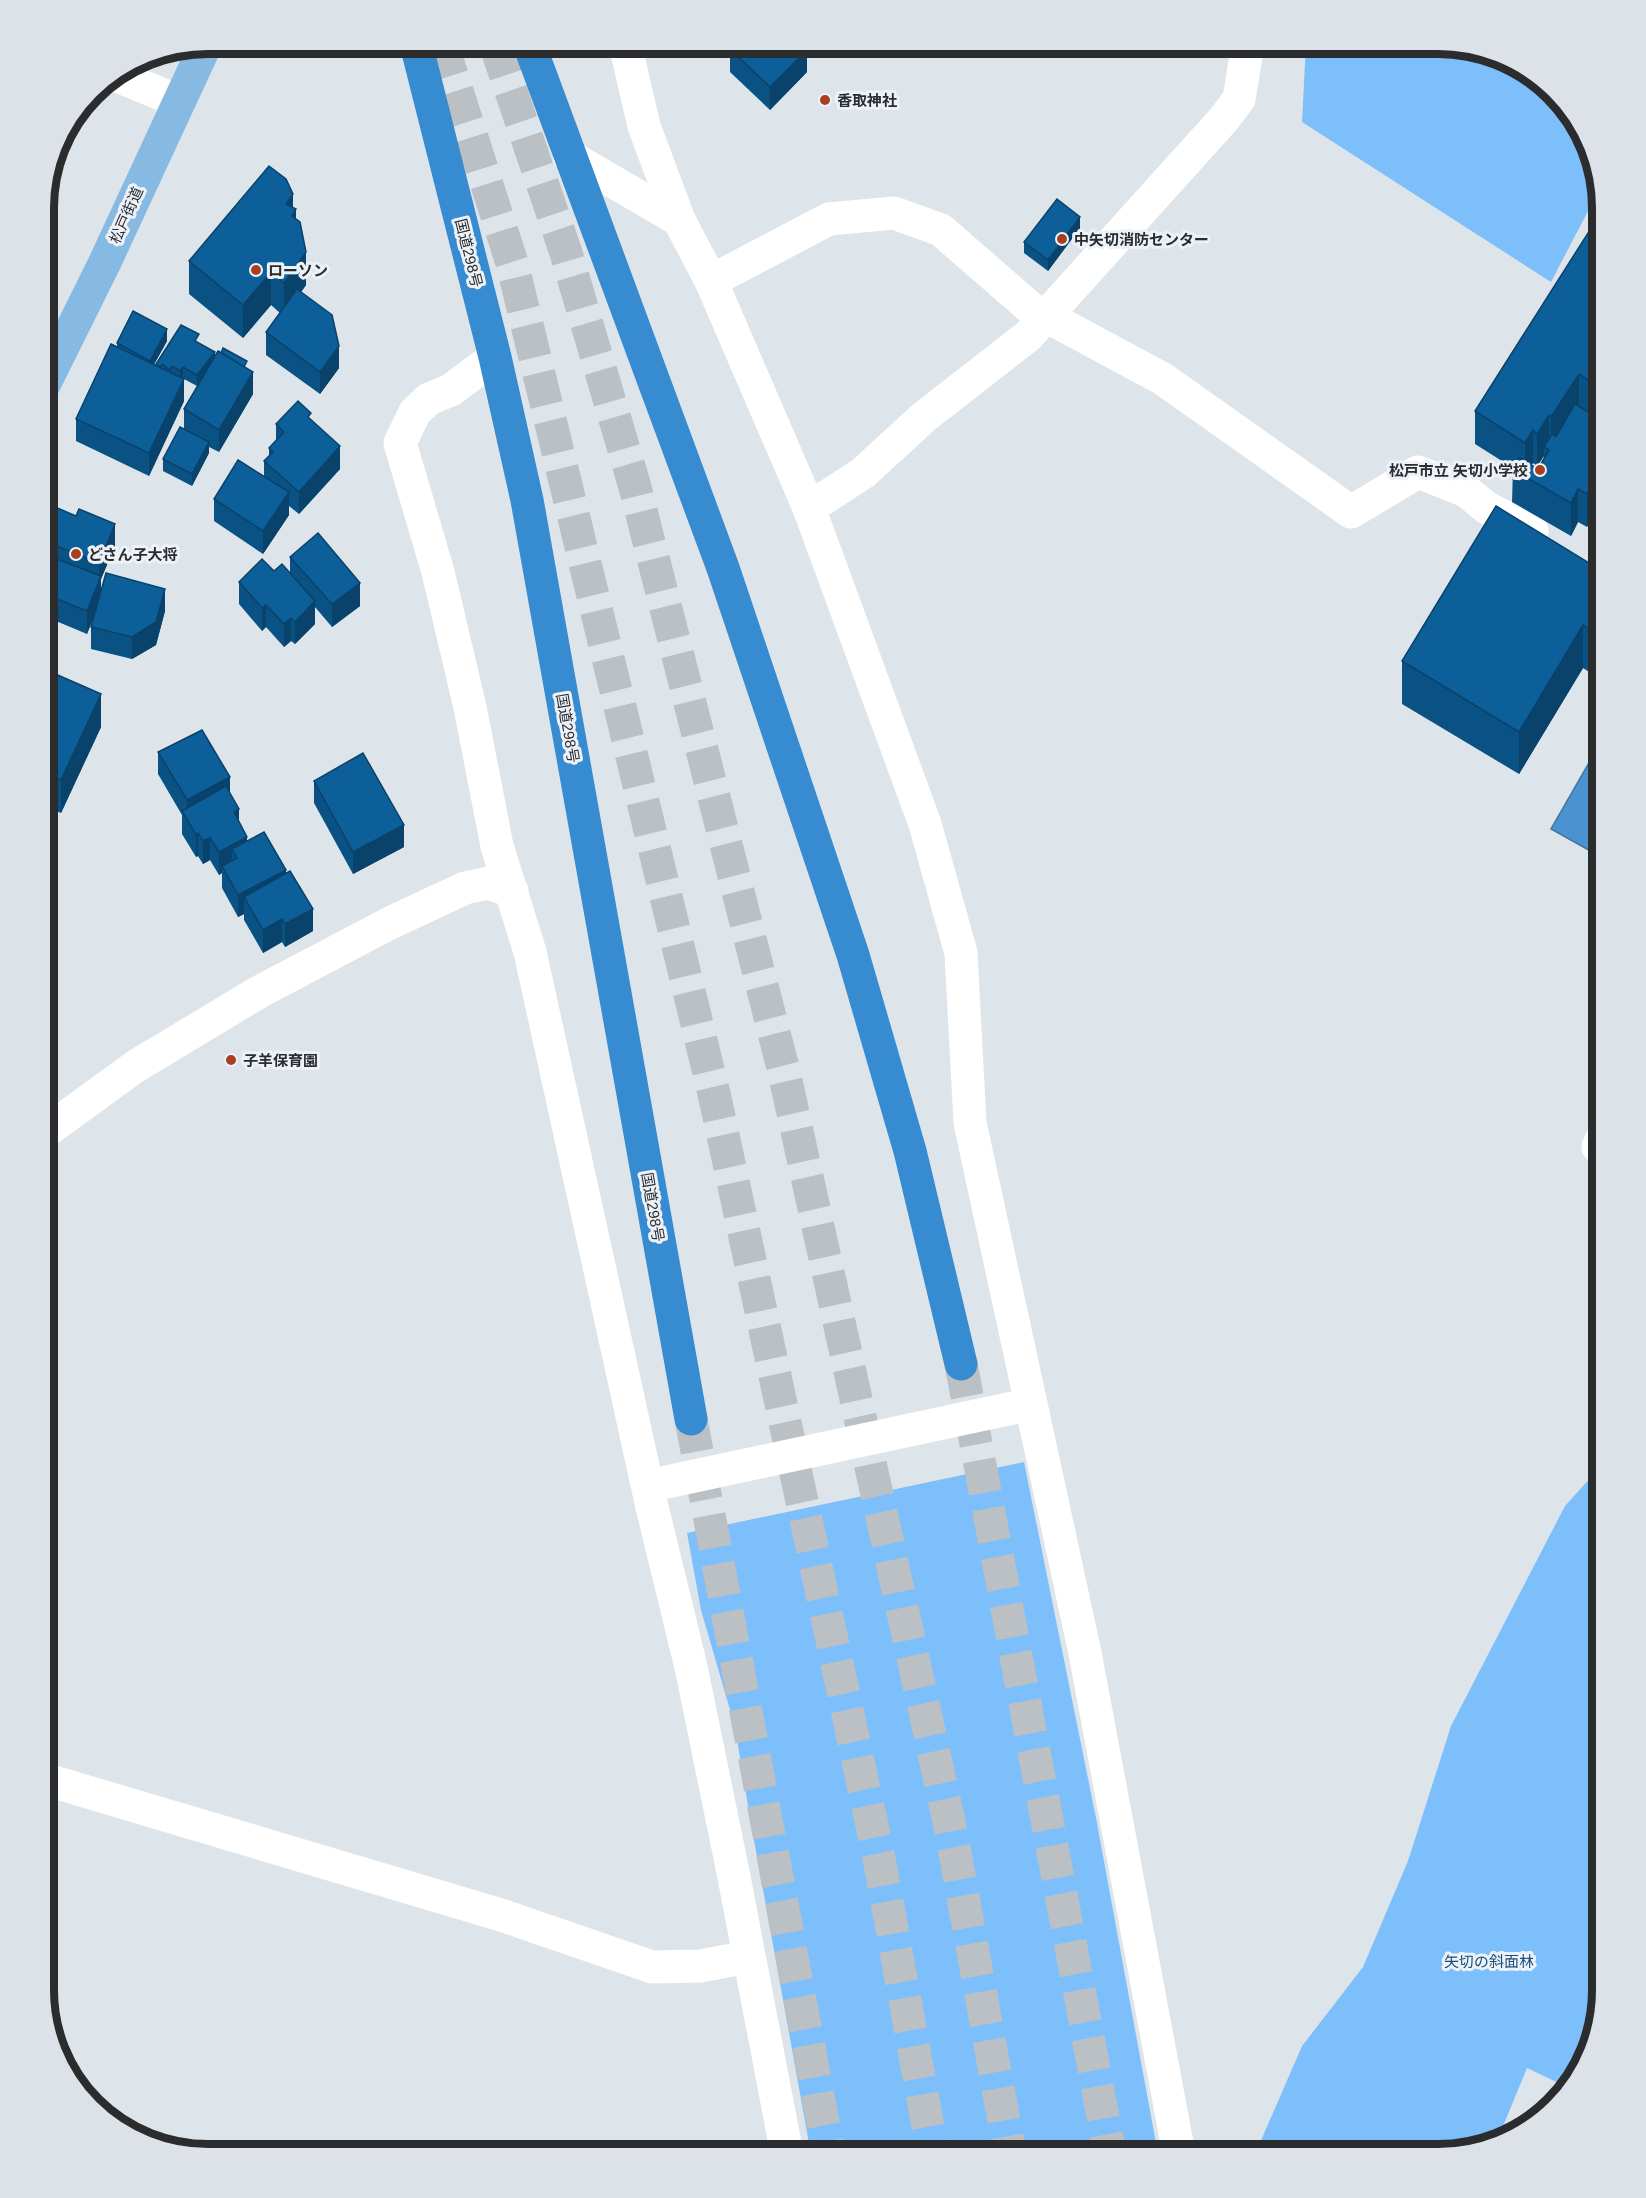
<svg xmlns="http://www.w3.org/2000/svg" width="1646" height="2198" viewBox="0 0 1646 2198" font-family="Helvetica,'Noto Sans JP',sans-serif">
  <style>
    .green { fill: #7dbffb }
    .water { fill: #4b93d0; stroke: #41749f; stroke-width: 1.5 }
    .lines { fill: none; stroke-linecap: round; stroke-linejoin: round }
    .highway-tunnel { stroke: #bac0c4; stroke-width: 33; stroke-dasharray: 33 16; stroke-linecap: butt }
    .minor { stroke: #fff; stroke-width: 33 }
    .major { stroke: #87bae3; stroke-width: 33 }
    .highway { stroke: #378cd1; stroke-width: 33 }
    .wall { fill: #0b5284; fill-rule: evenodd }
    .shaded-wall { fill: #09426b }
    .building { fill: #0d5f99; stroke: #09426b; stroke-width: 1.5 }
    .poi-dot { fill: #a73f20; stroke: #ecf2f8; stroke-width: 2 }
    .labels { text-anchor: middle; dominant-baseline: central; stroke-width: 6; stroke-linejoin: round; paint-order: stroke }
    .poi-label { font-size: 15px; font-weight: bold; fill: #2a2c2e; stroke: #ecf2f8; text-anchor: start }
    .street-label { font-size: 15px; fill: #2a2c2e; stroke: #ecf2f8 }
    .park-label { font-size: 15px; fill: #1a4e78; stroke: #ecf2f8 }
    .rim { fill: none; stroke: #2a2c2e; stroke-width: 8 }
  </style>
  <rect width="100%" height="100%" fill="#dee5ea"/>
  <g class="green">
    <polygon points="1306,44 1449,44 1521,66 1575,117 1598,192 1551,282 1302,122"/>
    <polygon points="1024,1462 1096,1818 1158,2154 811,2154 750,1818 735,1727 701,1610 687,1533"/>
    <polygon points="1602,1465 1602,1991 1581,2072 1567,2087 1527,2068 1499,2136 1439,2154 1248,2154 1259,2145 1302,2046 1363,1967 1408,1861 1451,1726 1565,1506"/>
  </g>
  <polygon class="water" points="1602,740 1602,855 1601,857 1551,829"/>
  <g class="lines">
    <g class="highway-tunnel">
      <polyline points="442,44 512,263 715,1098 879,1858 933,2154"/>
      <polyline points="495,44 566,253 635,487 784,1072 950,1826 1010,2154"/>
      <polyline points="961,1364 1110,2154"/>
      <polyline points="691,1419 829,2154"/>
    </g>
    <g class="minor">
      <polyline points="625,44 644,126 679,220 711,281 809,508 925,824 961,953 970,1123 1085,1653 1179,2154"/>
      <polyline points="115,75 178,101"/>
      <polyline points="569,156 679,220"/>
      <polyline points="711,281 829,219 894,213 941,230 1043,319"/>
      <polyline points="1046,316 1163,379 1351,512 1418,472 1466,491 1487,508 1532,531"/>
      <polyline points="495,357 451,390 429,399 415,412 400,443 438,572 470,707 497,846 530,952 652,1507 691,1667 733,1872 787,2154"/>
      <polyline points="809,508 863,473 924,417 1028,336 1223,120 1239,99 1248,44"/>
      <polyline points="44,1133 136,1066 259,992 390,923 465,888 488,883 512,891"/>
      <polyline points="1598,1147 1602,1139"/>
      <polyline points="648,1486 1031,1404"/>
      <polyline points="44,1779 501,1915 652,1967 700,1966 748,1957"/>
    </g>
    <polyline class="major" points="44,385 105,262 206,44"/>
    <g class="highway">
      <polyline points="416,44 495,357 527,500 691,1419"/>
      <polyline points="529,44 723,568 853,955 910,1151 961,1364"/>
    </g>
  </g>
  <g class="wall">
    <polygon points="730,49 807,72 770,110 730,72"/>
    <polygon points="293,207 296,219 306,285 301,292 339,368 320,394 266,355 266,332 280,313 271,305 243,338 189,294 189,261"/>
    <path d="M1602,211V500L1587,527L1578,522L1571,536L1512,502L1513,468L1475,444V411ZM1544,456V458L1538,469L1531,465L1533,463L1537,466Z"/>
    <polygon points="1080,228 1048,271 1024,253 1024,242"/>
    <polygon points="167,341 154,364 156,365 156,364 199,343 215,356 247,368 253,394 219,452 209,447 209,453 192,486 163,471 163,459 184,429 184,409 199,383 197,386 184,379 184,401 149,476 76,441 76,419 117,347 117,343"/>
    <polygon points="311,420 340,469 299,514 289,506 289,515 263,554 214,521 214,499 264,476 264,461 269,456 269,448 276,441 276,424"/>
    <polygon points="44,515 115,546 101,579 101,589 165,611 156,645 132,659 91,649 91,627 92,620 87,634 44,616"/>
    <polygon points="290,557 360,606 332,627 315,607 315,624 295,644 291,641 284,647 266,627 262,631 239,604 239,582 274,571 290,573"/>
    <polygon points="1602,571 1594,675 1583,668 1519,774 1402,704 1402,661"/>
    <polygon points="44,669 101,727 61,813 44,806"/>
    <polygon points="158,752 230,794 239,822 247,841 286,874 313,931 285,947 282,942 263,953 244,920 244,914 238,917 222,888 222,873 219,875 210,860 203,864 198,856 196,857 182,834 182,815 158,774"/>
    <polygon points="314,781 404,847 353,874 314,803"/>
  </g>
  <g class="shaded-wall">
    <polygon points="807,50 807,72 770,110 770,87"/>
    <polygon points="293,194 293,216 296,209 296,242 286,204"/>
    <polygon points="55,203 55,225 44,239 44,217"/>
    <polygon points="1080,217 1080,228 1048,271 1048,260"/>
    <polygon points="306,252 306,285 284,316 284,283"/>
    <polygon points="271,272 271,305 243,338 243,305"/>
    <polygon points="167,329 167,341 150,372 150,361"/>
    <polygon points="339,346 339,368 320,394 320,372"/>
    <polygon points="215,352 215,363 197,386 197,375"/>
    <polygon points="183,367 183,379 180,382 180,371"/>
    <polygon points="253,372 253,394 219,452 219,430"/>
    <polygon points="1579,374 1579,407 1551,450 1551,417"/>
    <polygon points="184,379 184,401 149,476 149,453"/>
    <polygon points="1549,415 1549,448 1544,447 1544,456 1537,466 1537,434"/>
    <polygon points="1533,430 1533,463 1525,476 1525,443"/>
    <polygon points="209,442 209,453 192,486 192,474"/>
    <polygon points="340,446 340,469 299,514 299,492"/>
    <polygon points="1602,467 1602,500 1587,527 1587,494"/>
    <polygon points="1578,489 1578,522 1571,536 1571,503"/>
    <polygon points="289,492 289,515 263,554 263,531"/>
    <polygon points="115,524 115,546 101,579 101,599 87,634 87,611 99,583 99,563"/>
    <polygon points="360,583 360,606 332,627 332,604"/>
    <polygon points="165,589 165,611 156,645 132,659 132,637"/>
    <polygon points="315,601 315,624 295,644 295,622"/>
    <polygon points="266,605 266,627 262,631 262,608"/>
    <polygon points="291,618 291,641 284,647 284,624"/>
    <polygon points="1602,618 1602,660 1594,675 1594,632"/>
    <polygon points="1583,625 1583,668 1519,774 1519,732"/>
    <polygon points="101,694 101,727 61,813 61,780"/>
    <polygon points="230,777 230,800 187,819 187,800"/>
    <polygon points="239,809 239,832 234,812"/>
    <polygon points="404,825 404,847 353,874 353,852"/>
    <polygon points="198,833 198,856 196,857 196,835"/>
    <polygon points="247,837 247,859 237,858 232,849 232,868 222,866 222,873 219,875 219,852"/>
    <polygon points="210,838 210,860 203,864 203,841"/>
    <polygon points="286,870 286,892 244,897 244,914 238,917 238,895"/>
    <polygon points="313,909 313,931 285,947 285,924"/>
    <polygon points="282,919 282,942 263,953 263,930"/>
  </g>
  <g class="building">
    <polygon points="736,44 800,44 807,50 770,87 730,49"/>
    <polygon points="269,166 286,179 293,194 286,204 296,209 292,216 300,222 306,252 284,283 271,272 243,305 189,261"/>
    <polygon points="44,194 55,203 44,217"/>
    <polygon points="1057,199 1080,217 1048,260 1024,242"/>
    <polygon points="1602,211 1602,389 1579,374 1551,417 1549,415 1537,434 1533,430 1525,443 1475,411"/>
    <polygon points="297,289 332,315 339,346 320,372 266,332"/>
    <polygon points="133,311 167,329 150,361 117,343"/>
    <polygon points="181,325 199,334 195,341 215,352 197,375 183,367 180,371 172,366 170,370 162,364 160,367 156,364"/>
    <polygon points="111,344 184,379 149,453 76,419"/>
    <polygon points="223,348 247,361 244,367 221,353"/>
    <polygon points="218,351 253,372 219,430 184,409"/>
    <polygon points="298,401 311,413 308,417 340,446 299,492 264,461 273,452 269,448 284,432 276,424"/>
    <polygon points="1575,404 1602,420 1602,467 1587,494 1578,489 1571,503 1512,469 1519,458 1538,469 1549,450 1544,447 1552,434 1556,437"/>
    <polygon points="180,427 209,442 192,474 163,459"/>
    <polygon points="238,460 289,492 263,531 214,499"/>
    <polygon points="48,504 76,516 79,509 115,524 99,563 44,541 44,515"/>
    <polygon points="1496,506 1602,571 1602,618 1594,632 1583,625 1519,732 1402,661"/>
    <polygon points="318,533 360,583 332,604 290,557"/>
    <polygon points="44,554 101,576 87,611 44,594"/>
    <polygon points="262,559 274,571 282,564 315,601 295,622 291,618 284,624 266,605 262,608 239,582"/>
    <polygon points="106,573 165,589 156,622 132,637 91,627"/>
    <polygon points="44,669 101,694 61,780 44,773"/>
    <polygon points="202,730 230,777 187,800 158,752"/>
    <polygon points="363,753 404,825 353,852 314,781"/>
    <polygon points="226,786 239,809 234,812 247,837 219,852 210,838 203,841 198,833 196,835 182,811"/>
    <polygon points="264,832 286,870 238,895 222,866 237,858 232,849"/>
    <polygon points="290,871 313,909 285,924 282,919 263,930 244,897"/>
  </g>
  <g class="poi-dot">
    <circle cx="825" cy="100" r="6"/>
    <circle cx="1062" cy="239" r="6"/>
    <circle cx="256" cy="270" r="6"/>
    <circle cx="1540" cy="470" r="6"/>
    <circle cx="76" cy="554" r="6"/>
    <circle cx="231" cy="1060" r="6"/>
  </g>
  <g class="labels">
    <g class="poi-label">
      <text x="837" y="100">香取神社</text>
      <text x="1074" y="239">中矢切消防センター</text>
      <text x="268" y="270">ローソン</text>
      <text x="1528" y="470" text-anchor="end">松戸市立 矢切小学校</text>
      <text x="88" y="554">どさん子大将</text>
      <text x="243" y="1060">子羊保育園</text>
    </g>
    <g class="street-label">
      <text transform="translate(126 215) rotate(-66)">松戸街道</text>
      <text transform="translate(469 253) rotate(76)">国道298号</text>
      <text transform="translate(568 728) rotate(80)">国道298号</text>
      <text transform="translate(653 1207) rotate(80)">国道298号</text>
    </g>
    <g class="park-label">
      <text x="1489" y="1961">矢切の斜面林</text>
    </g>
  </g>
  <path d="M0 0H1646V2198H0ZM208 54H1438A154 154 0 0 1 1592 208V1990A154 154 0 0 1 1438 2144H208A154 154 0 0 1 54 1990V208A154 154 0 0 1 208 54Z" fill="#dce2e8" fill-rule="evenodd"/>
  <path class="rim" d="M208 54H1438A154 154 0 0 1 1592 208V1990A154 154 0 0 1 1438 2144H208A154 154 0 0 1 54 1990V208A154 154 0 0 1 208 54Z"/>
</svg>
